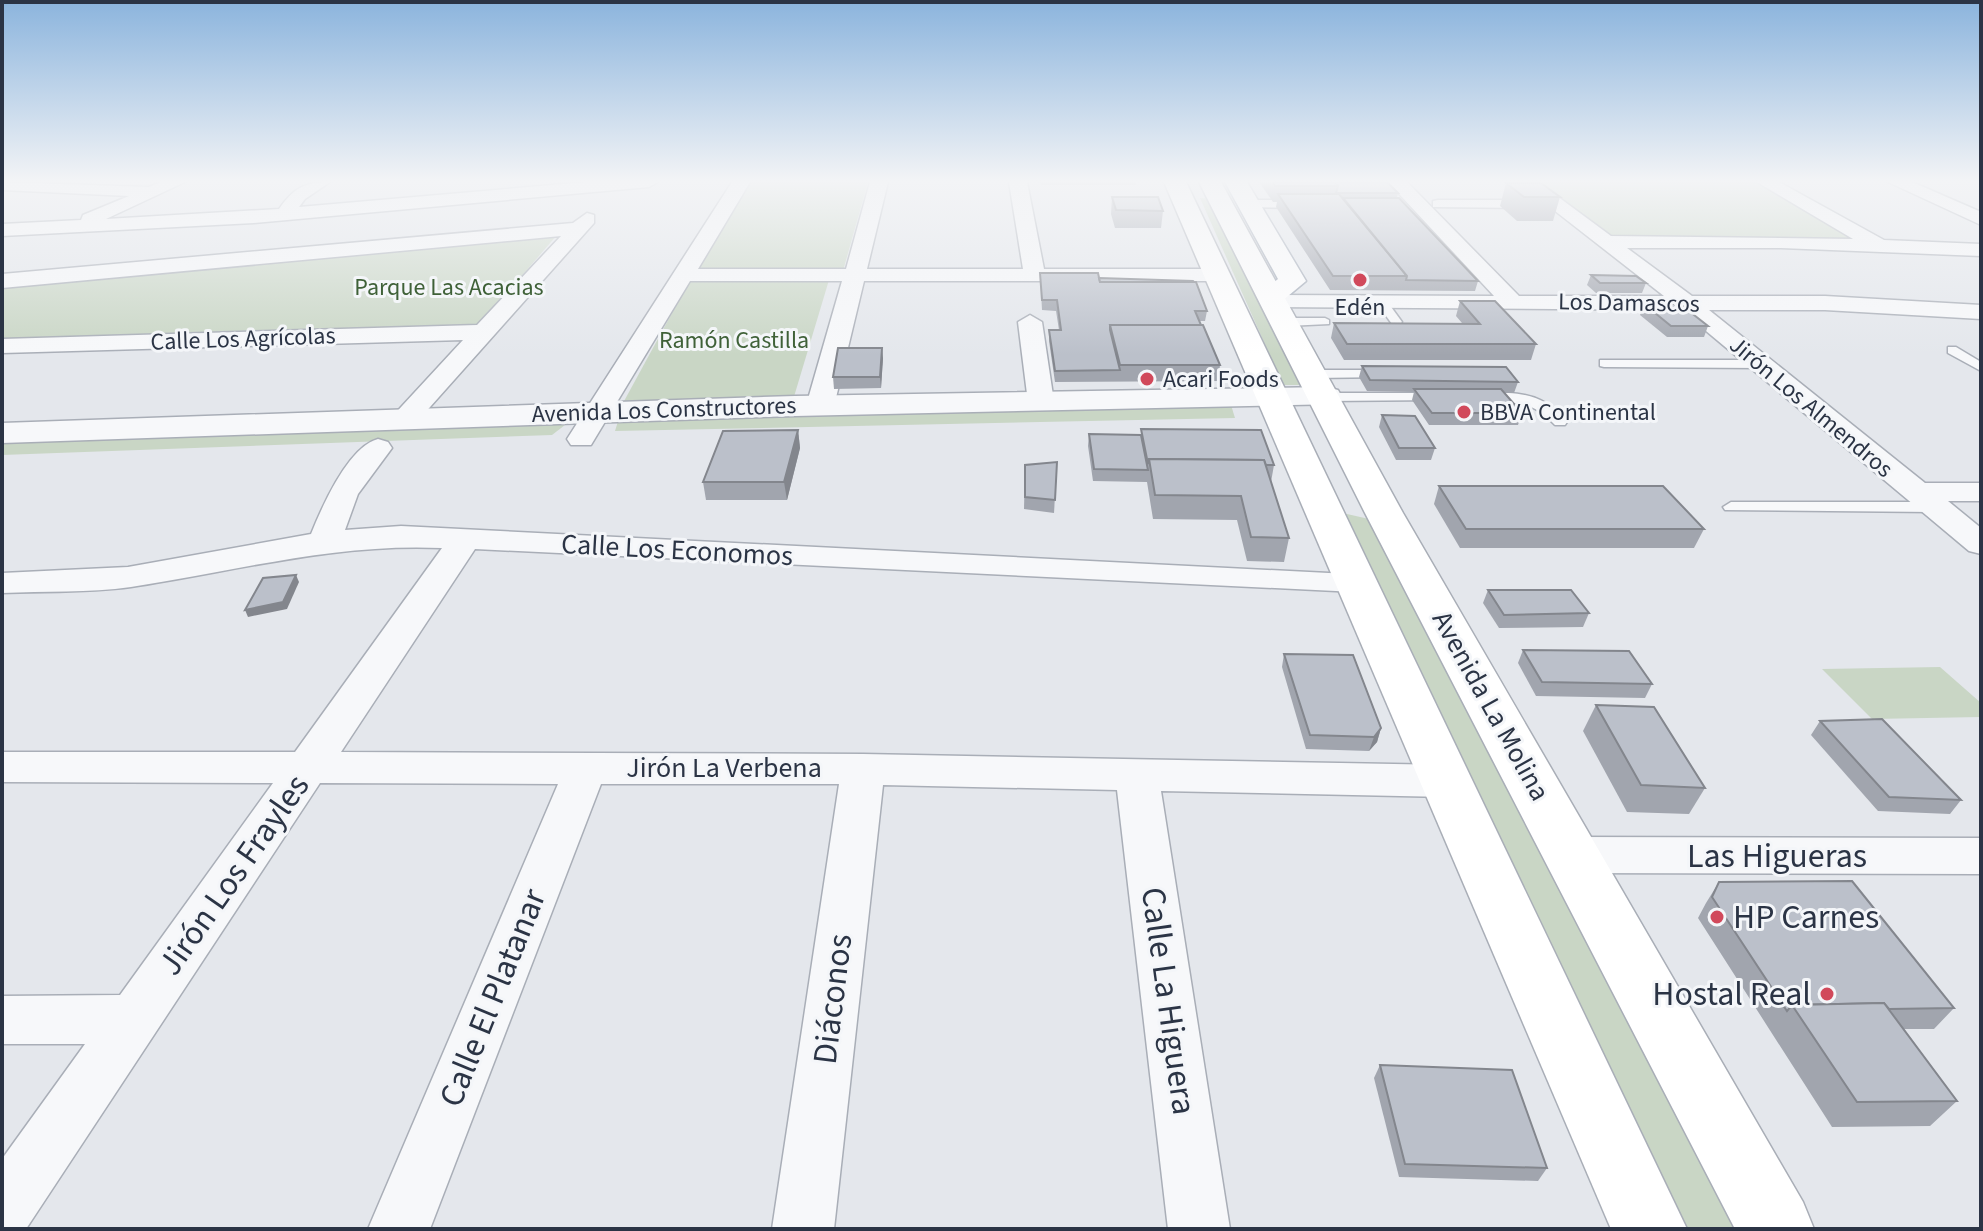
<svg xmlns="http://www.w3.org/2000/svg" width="1983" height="1231" viewBox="0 0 1983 1231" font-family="'Source Sans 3',sans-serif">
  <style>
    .green { fill: #c9d6c5 }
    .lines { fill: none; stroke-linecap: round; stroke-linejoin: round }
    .service-casing { stroke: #a9aeb7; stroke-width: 3 }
    .pedestrian-casing { stroke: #a9aeb7; stroke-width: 3 }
    .minor-casing { stroke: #a9aeb7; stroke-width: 3 }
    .tertiary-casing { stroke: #a9aeb7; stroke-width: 3 }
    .secondary-casing { stroke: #a9aeb7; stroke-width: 3 }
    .primary-casing { stroke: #a3abb8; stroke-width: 3 }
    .service { fill: #f7f8fa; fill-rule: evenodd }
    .pedestrian { fill: #f7f8fa; fill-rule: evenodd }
    .minor { fill: #f7f8fa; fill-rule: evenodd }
    .tertiary { fill: #f7f8fa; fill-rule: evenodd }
    .secondary { fill: #fff; fill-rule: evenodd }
    .primary { fill: #fff; fill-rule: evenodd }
    .wall { fill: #a1a5ae }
    .shaded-wall { fill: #83868d }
    .building { fill: #bbc0ca; stroke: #83868d; stroke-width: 2 }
    .poi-dot { fill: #d1495b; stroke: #f4f6f9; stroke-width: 3 }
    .labels { text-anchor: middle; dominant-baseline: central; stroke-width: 6; stroke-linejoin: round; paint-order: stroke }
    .far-park-label { font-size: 24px; fill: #3f6138; stroke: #f4f6f9 }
    .far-street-label { font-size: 24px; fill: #2b3445; stroke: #f4f6f9 }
    .far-poi-label { font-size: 24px; fill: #2b3445; stroke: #f4f6f9; text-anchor: start }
    .street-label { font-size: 28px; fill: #2b3445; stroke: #f4f6f9 }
    .near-street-label { font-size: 34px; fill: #2b3445; stroke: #f4f6f9 }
    .near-poi-label { font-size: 34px; fill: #2b3445; stroke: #f4f6f9; text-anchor: start }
  </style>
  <rect width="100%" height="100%" fill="#e4e7ec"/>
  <g class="green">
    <polygon points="746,182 868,182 843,271 694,271"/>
    <polygon points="1540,182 1756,182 1868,243 1743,237 1613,238"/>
    <polygon points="1200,198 1212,199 1301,385 1283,385"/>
    <polygon points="557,235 476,329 2,342 2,288"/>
    <polygon points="690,280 829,280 793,400 623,403"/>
    <polygon points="1231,405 1235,418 615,431 619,418"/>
    <polygon points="557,422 565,425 552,435 2,455 2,442"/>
    <polygon points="1347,514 1369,519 1734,1229 1683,1229 1343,517"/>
    <polygon points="1940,667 1981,703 1981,717 1872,719 1822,669"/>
  </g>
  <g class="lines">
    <defs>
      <g id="service">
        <polygon points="1378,300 1386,300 1402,322 1400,324 1392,324 1376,302"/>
        <polygon points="1325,318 1329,320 1329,324 1287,326 1281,322 1287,318"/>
        <polygon points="1948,347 1956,347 1981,362 1981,371 1948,353"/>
        <polygon points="1600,360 1760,360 1766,364 1760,368 1604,367 1600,366"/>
        <polygon points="1383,370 1389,374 1388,377 1314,378 1308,374 1314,370"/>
        <polygon points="1435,393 1440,394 1440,400 1326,401 1319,397 1326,393"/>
        <path d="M1508,393C1533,394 1551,402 1567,422L1565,425H1555C1521,388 1500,413 1478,397L1485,393Z"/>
        <polygon points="1731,502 1933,502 1941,507 1933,512 1725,510 1723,507"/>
      </g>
      <g id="pedestrian">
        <polygon points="1248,200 1315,200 1322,204 1315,208 1243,207 1243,201"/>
        <polygon points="1438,200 1537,200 1544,204 1537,208 1433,207 1433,201"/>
      </g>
      <g id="minor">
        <path d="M2,182L149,187L161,182H185L106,219L279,209C294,188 304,182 330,182L305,199L299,207L587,182H658L649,187L254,223L2,236V224L81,220L83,215L129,196L2,190Z"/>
        <polygon points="732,182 750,182 698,269 846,269 870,182 888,182 867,269 1023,269 1009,182 1027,182 1044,269 1216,269 1227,275 1216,281 864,281 834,406 830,412 810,412 806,406 842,281 690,281 591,445 571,445 567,439"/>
        <polygon points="1388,182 1407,182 1519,296 1664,296 1518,182 1538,182 1611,236 1853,239 1757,182 1779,182 1884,240 1981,244 1981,256 1781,248 1627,248 1692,296 1825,296 1981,305 1981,319 1825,310 1709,310 1925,483 1981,483 1981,501 1948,501 1981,528 1981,554 1969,551 1681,310 1268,307 1265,302 1276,295 1494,296"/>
        <polygon points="1888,182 1912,182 1981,212 1981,225"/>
        <polygon points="587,213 594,215 594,223 414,425 394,425 390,419 463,340 2,353 2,339 477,325 561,236 2,288 2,274 573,223"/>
        <polygon points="1030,315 1042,322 1054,402 1051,408 1031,408 1028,402 1018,322"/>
        <path d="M378,439L388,442L392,448L358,494L345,530L401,526L1368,575L1373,582L1368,589L1356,592L475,549L341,752L863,754L1447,765L1462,770L1469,781L1462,792L1447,797L1161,791L1230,1229H1168L1117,790L883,785L834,1229H772L839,784H601L430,1229H368L558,784L320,783L26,1229H2V1159L85,1044H2V996L120,995L273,783L2,782V752H295L442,548C335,543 236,571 131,587C89,593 44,591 2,593V573L128,567L311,534C322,507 348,447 378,439Z"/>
        <polygon points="1574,837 1981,838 1981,874 1574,873 1558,868 1551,855 1558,842"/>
      </g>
      <polygon id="tertiary" points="1326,387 1338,390 1342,397 1338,404 795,416 2,443 2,423 795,396"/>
      <g id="secondary">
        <polygon points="1164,182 1186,182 1687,1229 1611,1229"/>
        <polygon points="1199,182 1221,182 1403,513 1803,1202 1814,1229 1735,1229 1365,513"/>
      </g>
      <polygon id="primary" points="1225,182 1247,182 1306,281 1282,301 1262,301 1258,295 1278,279"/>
    </defs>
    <use href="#service" class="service-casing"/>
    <use href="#pedestrian" class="pedestrian-casing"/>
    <use href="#minor" class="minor-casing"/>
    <use href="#tertiary" class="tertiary-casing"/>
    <use href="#secondary" class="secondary-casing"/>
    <use href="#primary" class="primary-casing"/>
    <use href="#service" class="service"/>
    <use href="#pedestrian" class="pedestrian"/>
    <use href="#minor" class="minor"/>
    <use href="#tertiary" class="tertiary"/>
    <use href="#secondary" class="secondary"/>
    <use href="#primary" class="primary"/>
  </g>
  <g class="wall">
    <polygon points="1040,182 1136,182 1136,185 1041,185"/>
    <polygon points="1259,182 1387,182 1398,193 1397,198 1478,281 1475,291 1330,290 1276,207 1277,202 1273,202"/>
    <polygon points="1506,183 1560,197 1553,221 1517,221 1500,206"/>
    <polygon points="1112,197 1163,211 1161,228 1115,228 1111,214"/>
    <polygon points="1040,273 1099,278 1207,311 1205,321 1199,321 1220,365 1218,381 1055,382 1049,341 1049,330 1059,330 1056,311 1042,310"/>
    <polygon points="1591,275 1646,283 1642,293 1596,293 1587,285"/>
    <polygon points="1460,301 1536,344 1531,360 1344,360 1331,338 1334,323 1462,323 1456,316"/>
    <polygon points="1644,304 1708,326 1704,337 1667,337 1640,315"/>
    <polygon points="883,358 881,388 834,389 833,377"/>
    <polygon points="1362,366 1518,382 1514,393 1505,393 1522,413 1518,425 1429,425 1412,400 1414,392 1367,391 1359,377"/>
    <polygon points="1382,415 1435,448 1431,460 1396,460 1379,427"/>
    <polygon points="1141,429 1274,465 1271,482 1289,538 1284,562 1247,561 1237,520 1153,519 1147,482 1093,481 1088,446 1089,434 1141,435"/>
    <polygon points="798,430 800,448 787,500 706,500 703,482"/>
    <polygon points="1057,462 1054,513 1024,509 1025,465"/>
    <polygon points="1439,486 1704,529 1694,548 1460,548 1434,504"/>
    <polygon points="1488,590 1589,613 1583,627 1499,628 1483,603"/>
    <polygon points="1523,650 1652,684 1645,698 1536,696 1518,663"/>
    <polygon points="1284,654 1381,728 1377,742 1369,751 1306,749 1282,667"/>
    <polygon points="1596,705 1705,788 1689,814 1627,812 1583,731"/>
    <polygon points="1820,721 1961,800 1950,814 1878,811 1811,735"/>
    <polygon points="1719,882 1954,1008 1934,1029 1904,1029 1957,1101 1930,1126 1832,1127 1698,918 1706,903"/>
    <polygon points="1380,1065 1547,1168 1538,1181 1399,1177 1374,1078"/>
  </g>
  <g class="shaded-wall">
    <polygon points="882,348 883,358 881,388 880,377"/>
    <polygon points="798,430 800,448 787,500 784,482"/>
    <polygon points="296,575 299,582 287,609 248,617 245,610"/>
    <polygon points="1381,728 1377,742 1369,751 1374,737"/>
  </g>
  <g class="building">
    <polygon points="1273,182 1335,182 1338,186 1275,186"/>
    <polygon points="1335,182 1387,182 1398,193 1336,193 1338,186"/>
    <polygon points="1506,183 1541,183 1560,197 1524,197"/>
    <polygon points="1278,194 1339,194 1407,276 1333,276"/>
    <polygon points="1112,197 1158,197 1163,211 1116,210"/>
    <polygon points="1343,198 1399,198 1478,281 1406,280 1407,276"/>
    <polygon points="1040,273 1098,273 1100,282 1196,282 1207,311 1195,311 1201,325 1110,325 1110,330 1120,370 1055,371 1049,330 1061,330 1057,300 1042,300"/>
    <polygon points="1591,275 1636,276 1646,283 1600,283"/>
    <polygon points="1099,278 1193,281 1194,282 1100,282"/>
    <polygon points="1460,301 1495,301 1536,344 1347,344 1334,323 1480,324"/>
    <polygon points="1644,304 1680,304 1708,326 1671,326"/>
    <polygon points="1110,325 1203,325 1220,365 1120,365"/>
    <polygon points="838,348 882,348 880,377 833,377"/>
    <polygon points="1362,366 1506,367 1518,382 1370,380"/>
    <polygon points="1414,389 1501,389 1522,413 1432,413"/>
    <polygon points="1382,415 1415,416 1435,448 1399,448"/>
    <polygon points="1141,429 1261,430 1274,465 1266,465 1264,460 1149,459 1148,464"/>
    <polygon points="798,430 784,482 703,482 723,431"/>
    <polygon points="1089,434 1141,435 1148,470 1094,469"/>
    <polygon points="1149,459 1264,460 1289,538 1251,537 1241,496 1155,495"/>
    <polygon points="1057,462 1055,500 1025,497 1025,465"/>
    <polygon points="1439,486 1663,486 1704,529 1466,529"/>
    <polygon points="296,575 283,602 245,610 263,578"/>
    <polygon points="1488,590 1571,590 1589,613 1504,615"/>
    <polygon points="1523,650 1629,651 1652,684 1542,682"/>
    <polygon points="1284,654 1353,655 1381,728 1374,737 1310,735"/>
    <polygon points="1596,705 1654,707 1705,788 1641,785"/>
    <polygon points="1882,719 1961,800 1889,797 1820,721"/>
    <polygon points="1852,881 1954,1008 1889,1009 1884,1003 1792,1005 1787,1011 1712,897 1719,882"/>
    <polygon points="1884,1003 1957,1101 1857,1102 1792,1005"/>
    <polygon points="1380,1065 1512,1070 1547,1168 1405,1164"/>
  </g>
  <linearGradient id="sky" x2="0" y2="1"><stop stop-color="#8bb4dd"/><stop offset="0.51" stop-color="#f3f4f6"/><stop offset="1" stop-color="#f3f4f6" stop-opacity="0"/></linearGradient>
  <rect width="1983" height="355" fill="url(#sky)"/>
  <g class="poi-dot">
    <circle cx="1360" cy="280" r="8"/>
    <circle cx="1147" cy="379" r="8"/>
    <circle cx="1464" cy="412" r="8"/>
    <circle cx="1717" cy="917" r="8"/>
    <circle cx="1827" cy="994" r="8"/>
  </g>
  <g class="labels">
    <g class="far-park-label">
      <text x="449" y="287">Parque Las Acacias</text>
      <text x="734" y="340">Ramón Castilla</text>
    </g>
    <g class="far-street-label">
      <text transform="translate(1629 303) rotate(1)">Los Damascos</text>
      <text transform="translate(243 339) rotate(-2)">Calle Los Agrícolas</text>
      <text transform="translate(1811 407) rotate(40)">Jirón Los Almendros</text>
      <text transform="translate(664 410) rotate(-2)">Avenida Los Constructores</text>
    </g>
    <g class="far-poi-label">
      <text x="1360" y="307" text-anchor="middle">Edén</text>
      <text x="1163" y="379">Acari Foods</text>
      <text x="1480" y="412">BBVA Continental</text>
    </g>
    <g class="street-label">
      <text transform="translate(677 550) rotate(3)">Calle Los Economos</text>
      <text transform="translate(1491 706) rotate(61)">Avenida La Molina</text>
      <text x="724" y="768">Jirón La Verbena</text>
    </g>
    <g class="near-street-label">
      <text x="1777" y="856">Las Higueras</text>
      <text transform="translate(234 875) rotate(-55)">Jirón Los Frayles</text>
      <text transform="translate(493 998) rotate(-68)">Calle El Platanar</text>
      <text transform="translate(833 999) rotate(-83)">Diáconos</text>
      <text transform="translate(1168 1001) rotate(82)">Calle La Higuera</text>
    </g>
    <g class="near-poi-label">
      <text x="1733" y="917">HP Carnes</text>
      <text x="1811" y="994" text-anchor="end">Hostal Real</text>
    </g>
  </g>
  <rect width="1983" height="1231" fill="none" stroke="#2b3445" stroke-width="8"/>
</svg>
